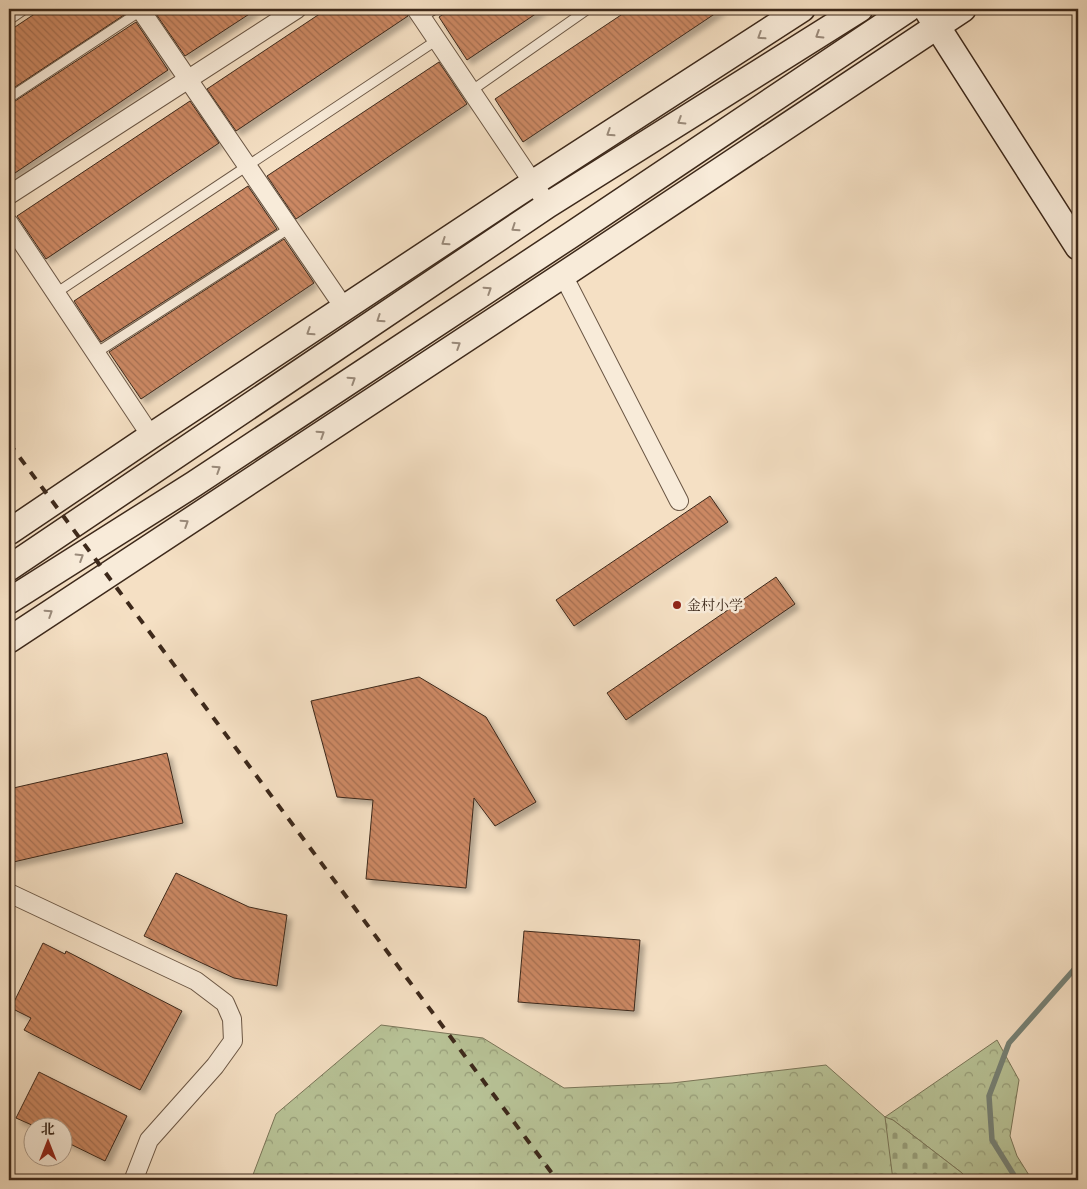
<svg xmlns="http://www.w3.org/2000/svg" width="1087" height="1189" viewBox="0 0 1087 1189" font-family="'IM FELL Great Primer','Noto Serif SC',serif">
  <style>
    .forest { fill: url(#forest-crowns); stroke: #7a7659 }
    .cemetery { fill: url(#cemetery-stones); stroke: #7a7659 }
    .lines { fill: none; stroke-linecap: round; stroke-linejoin: round }
    .stream { stroke: #768277; stroke-width: 5.5 }
    .building { fill: url(#building-back-hatch); stroke: #3d291b; filter: url(#shadow) }
    .lane-casing { stroke: #6b5745; stroke-width: 11 }
    .street-casing { stroke: #6b5745; stroke-width: 20 }
    .secondary-casing { stroke: #3d291b; stroke-width: 28 }
    .lane { stroke: #f8ebd9; stroke-width: 9 }
    .street { stroke: #f8ebd9; stroke-width: 18 }
    .secondary { stroke: #f8ebd9; stroke-width: 25 }
    .rail { stroke: #3d291b; stroke-width: 4; stroke-dasharray: 9 9; stroke-linecap: butt }
    .oneway { stroke: #9a8a7a }
    .poi-dot { fill: #8f2418; stroke: #f8ebd9; stroke-width: 2 }
    .labels { text-anchor: middle; dominant-baseline: central; stroke-width: 5; stroke-linejoin: round; paint-order: stroke }
    .poi-label { font-size: 14px; fill: #3d291b; stroke: #f8ebd9; text-anchor: start }
  </style>
  <defs>
    <pattern id="forest-crowns" width="20" height="18" patternUnits="userSpaceOnUse" patternTransform="scale(1.25)"><rect width="20" height="18" fill="#b8c397"/><path d="M2 6a3 3 0 1 1 6 0M12 15a3 3 0 1 1 6 0" fill="none" stroke="#979e7a"/></pattern>
    <pattern id="cemetery-stones" width="16" height="16" patternUnits="userSpaceOnUse" patternTransform="scale(1.25)"><rect width="16" height="16" fill="#b8c397"/><path d="M2 7V4a2 2 0 0 1 4 0v3zM10 15v-3a2 2 0 0 1 4 0v3z" fill="#979e7a"/></pattern>
    <pattern id="building-back-hatch" width="6" height="6" patternUnits="userSpaceOnUse" patternTransform="scale(1.25)"><rect width="6" height="6" fill="#cb8863"/><path d="M-1 5l2 2M0 0l6 6M5-1l2 2" fill="none" stroke="#a66f51"/></pattern>
    <filter id="shadow"><feDropShadow dx="4.5" dy="4.5" stdDeviation="2.5" flood-color="#0004"/></filter>
  </defs>
  <rect width="100%" height="100%" fill="#f5e0c4"/>
  <filter id="stains"><feTurbulence type="fractalNoise" baseFrequency=".004" numOctaves="4"/><feColorMatrix values="0 0 0 0 .2 0 0 0 0 .09 0 0 0 0 .02 0 0 0 .5 -.17"/></filter>
  <radialGradient id="worn" r=".72"><stop offset=".6" stop-color="#630" stop-opacity="0"/><stop offset="1" stop-color="#630" stop-opacity=".3"/></radialGradient>
  <polygon class="forest" points="381,1025 483,1038 564,1088 672,1083 826,1065 885,1117 997,1040 1019,1080 1010,1136 1017,1156 1032,1180 969,1180 962,1173 893,1120 886,1118 894,1180 251,1180 276,1114"/>
  <polygon class="cemetery" points="885,1117 893,1120 962,1173 969,1180 893,1180"/>
  <g class="lines">
    <polyline class="stream" points="1017,1180 992,1140 989,1096 1009,1043 1078,965"/>
  </g>
  <g class="building">
    <polygon points="42,9 129,9 130,11 9,91 9,31"/>
    <polygon points="165,9 257,9 185,56 156,14"/>
    <polygon points="327,9 406,9 408,16 236,131 207,89"/>
    <polygon points="451,9 543,9 467,60 439,17"/>
    <polygon points="630,9 722,9 523,142 495,99"/>
    <polygon points="136,22 168,70 9,177 9,104 12,103"/>
    <polygon points="439,62 467,104 296,219 267,176"/>
    <polygon points="190,101 219,143 46,259 17,216"/>
    <polygon points="248,186 277,229 101,342 74,301"/>
    <polygon points="284,239 314,283 141,399 109,352"/>
    <polygon points="710,496 728,522 574,626 556,600"/>
    <polygon points="776,577 795,604 626,720 607,693"/>
    <polygon points="419,677 486,717 536,802 495,826 474,798 466,888 366,879 373,800 337,797 311,701"/>
    <polygon points="167,753 183,823 9,863 9,789"/>
    <polygon points="176,873 249,907 287,915 277,986 234,978 144,936"/>
    <polygon points="524,931 640,940 634,1011 518,1002"/>
    <polygon points="43,943 65,954 66,951 182,1011 140,1090 24,1030 31,1018 11,1008"/>
    <polygon points="39,1072 127,1116 105,1161 62,1140 62,1126 34,1126 16,1118"/>
  </g>
  <g class="lines">
    <defs>
      <g id="lane">
        <polyline points="422,17 435,9"/>
        <polyline points="9,20 25,9"/>
        <polyline points="471,91 588,9"/>
        <polyline points="9,98 142,10"/>
        <polyline points="56,293 437,40"/>
        <polyline points="96,353 290,228"/>
      </g>
      <g id="street">
        <polyline points="140,9 345,309"/>
        <polyline points="416,9 548,205"/>
        <polyline points="9,195 297,9"/>
        <polyline points="9,223 151,436"/>
        <polyline points="563,275 679,501"/>
        <polyline points="9,893 196,981 225,1003 232,1019 233,1041 215,1066 149,1140 135,1176 134,1180"/>
      </g>
      <g id="secondary">
        <polyline points="926,9 1078,247"/>
        <polyline points="9,532 151,436 533,183 802,9"/>
        <polyline points="9,568 548,205 860,9"/>
        <polyline points="9,601 194,484 571,235 908,9"/>
        <polyline points="9,640 563,275 963,9"/>
      </g>
    </defs>
    <use href="#lane" class="lane-casing"/>
    <use href="#street" class="street-casing"/>
    <use href="#secondary" class="secondary-casing"/>
    <use href="#lane" class="lane"/>
    <use href="#street" class="street"/>
    <use href="#secondary" class="secondary"/>
    <polyline class="rail" points="9,443 557,1180"/>
  </g>
  <defs><path id="oneway-chevron" d="M-2-3.5L2.5 0L-2 3.5" fill="none" stroke-width="1.6" stroke-linecap="round" stroke-linejoin="round" transform="scale(1.25)"/></defs>
  <g class="oneway">
    <use href="#oneway-chevron" transform="translate(819 35) rotate(148)"/>
    <use href="#oneway-chevron" transform="translate(761 36) rotate(147)"/>
    <use href="#oneway-chevron" transform="translate(681 121) rotate(148)"/>
    <use href="#oneway-chevron" transform="translate(610 133) rotate(147)"/>
    <use href="#oneway-chevron" transform="translate(515 228) rotate(146)"/>
    <use href="#oneway-chevron" transform="translate(445 242) rotate(146)"/>
    <use href="#oneway-chevron" transform="translate(488 290) rotate(-33)"/>
    <use href="#oneway-chevron" transform="translate(380 319) rotate(146)"/>
    <use href="#oneway-chevron" transform="translate(310 332) rotate(147)"/>
    <use href="#oneway-chevron" transform="translate(457 345) rotate(-33)"/>
    <use href="#oneway-chevron" transform="translate(352 380) rotate(-33)"/>
    <use href="#oneway-chevron" transform="translate(321 434) rotate(-33)"/>
    <use href="#oneway-chevron" transform="translate(217 469) rotate(-33)"/>
    <use href="#oneway-chevron" transform="translate(185 523) rotate(-33)"/>
    <use href="#oneway-chevron" transform="translate(80 557) rotate(-32)"/>
    <use href="#oneway-chevron" transform="translate(49 613) rotate(-33)"/>
  </g>
  <circle class="poi-dot" cx="677" cy="605" r="5"/>
  <g class="labels">
    <g class="poi-label">
      <text x="687" y="605">金村小学</text>
    </g>
  </g>
  <rect width="1087" height="1189" fill="none" stroke="#f5e0c4" stroke-width="30"/>
  <rect x="10" y="10" width="1067" height="1169" fill="none" stroke="#3d291b" stroke-width="2.5"/>
  <rect x="15" y="15" width="1057" height="1159" fill="none" stroke="#3d291b"/>
  <g transform="translate(48 1142)"><circle r="24" fill="#f8ebd9" stroke="#ad9d8d"/>
  <path d="M0-4L9 19L0 12L-9 19Z" fill="#8f2418"/>
  <text y="-8" font-size="14" font-weight="bold" text-anchor="middle" fill="#3d291b">北</text>
  </g>
  <rect width="100%" height="100%" filter="url(#stains)"/>
  <rect width="100%" height="100%" fill="url(#worn)"/>
</svg>
